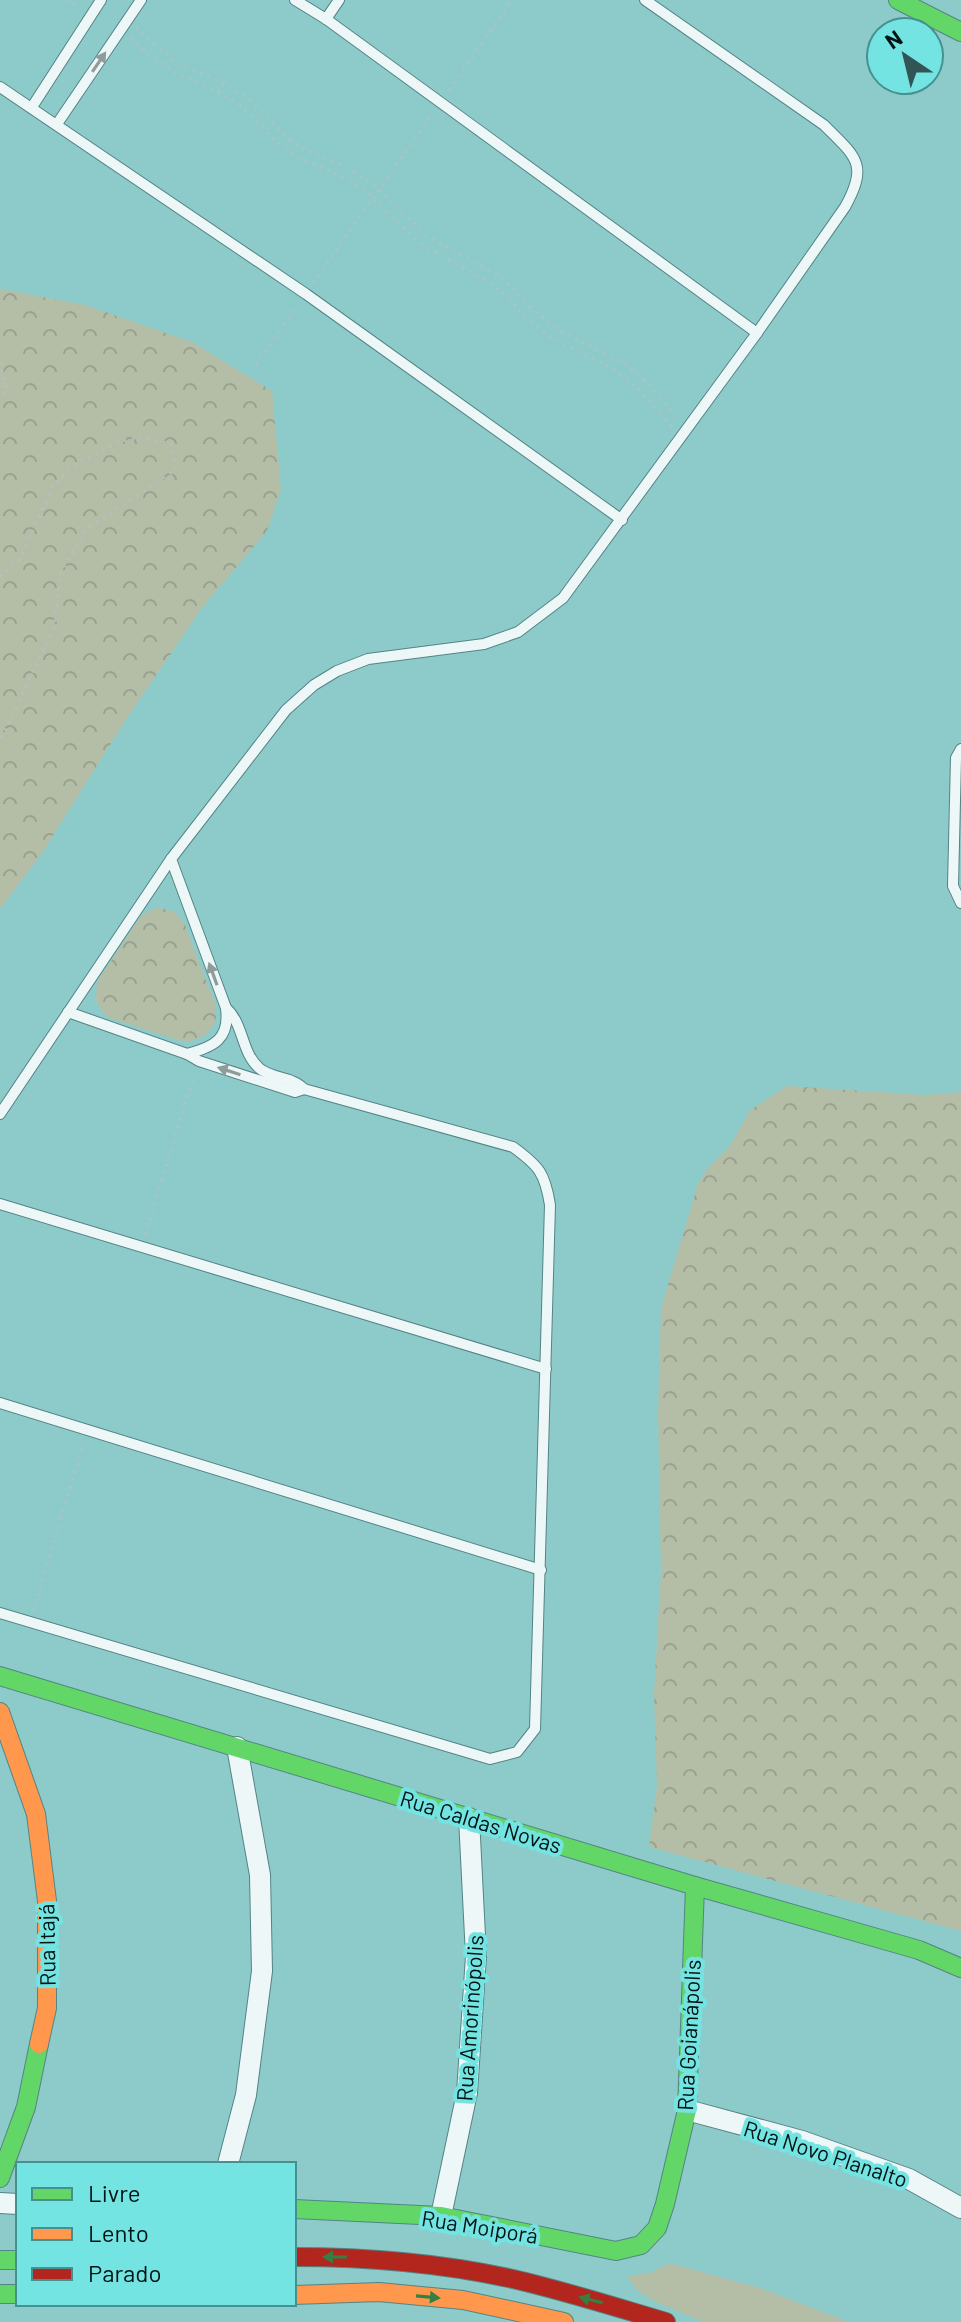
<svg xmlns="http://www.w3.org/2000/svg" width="961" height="2322" viewBox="0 0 961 2322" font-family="Barlow,sans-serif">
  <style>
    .green { fill: #b4bea7 }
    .forest { fill: url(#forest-crowns) }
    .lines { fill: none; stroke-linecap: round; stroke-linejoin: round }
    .lane-casing { stroke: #548484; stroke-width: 12 }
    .street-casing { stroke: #548484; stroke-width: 22 }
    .fast-casing { stroke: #548484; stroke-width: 20 }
    .slow-casing { stroke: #548484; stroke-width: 20 }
    .jam-casing { stroke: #548484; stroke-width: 20 }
    .path { stroke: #b1c2c2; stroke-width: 3; stroke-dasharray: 2 6; stroke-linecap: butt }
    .lane { stroke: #eef7f7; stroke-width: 10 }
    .street { stroke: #eef7f7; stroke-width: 20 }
    .fast { stroke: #63d668; stroke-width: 18 }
    .slow { stroke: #ff974d; stroke-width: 18 }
    .jam { stroke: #b3261e; stroke-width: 18 }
    .oneway { fill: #8f9c9c }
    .oneway2 { fill: #367f42 }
    .labels { text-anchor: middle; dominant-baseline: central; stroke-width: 8; stroke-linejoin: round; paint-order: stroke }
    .street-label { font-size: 22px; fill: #001414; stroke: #74e4e2 }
  </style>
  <defs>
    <pattern id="forest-crowns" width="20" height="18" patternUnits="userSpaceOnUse" patternTransform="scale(2)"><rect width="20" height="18" fill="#b4bea7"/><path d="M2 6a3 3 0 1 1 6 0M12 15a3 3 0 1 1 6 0" fill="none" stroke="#99a28f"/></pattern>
  </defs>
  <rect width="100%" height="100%" fill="#8dcbca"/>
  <polygon class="green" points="669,2263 760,2288 849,2322 703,2322 654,2301 638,2291 627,2276 650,2273"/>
  <g class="forest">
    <polygon points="0,289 85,305 192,342 272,391 281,489 267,531 201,609 127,718 42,853 0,909"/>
    <path d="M159,908L173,911L184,922C191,942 199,961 206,981C210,990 216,1001 216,1011C218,1030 200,1041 184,1042L107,1017L98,1005L96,998L97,982L141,916L152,909Z"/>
    <polygon points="787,1086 924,1095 961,1092 961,1931 649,1847 657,1785 654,1694 661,1571 658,1412 661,1308 698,1184 707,1169 730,1146 750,1110"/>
  </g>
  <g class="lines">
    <defs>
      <g id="lane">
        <polyline points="295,0 326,19 757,333"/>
        <polyline points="326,19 339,0"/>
        <polyline points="0,87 306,294 622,520"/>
        <polyline points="32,107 101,0"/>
        <polyline points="57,124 141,0"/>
        <polyline points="961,749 956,758 953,886 961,903"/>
        <path d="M171,859L226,1008C230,1039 214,1047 187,1054"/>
        <polyline points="68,1012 187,1054 199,1061 295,1092 304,1089"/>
        <path d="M0,1114L171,859L286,710L314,685L337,671L368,659L484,644L518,632L563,598L757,333L845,207C869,164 856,157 824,125L645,0"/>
        <polyline points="0,1204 546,1369"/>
        <polyline points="0,1403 541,1570"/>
        <path d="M0,1613L490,1759L517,1752L535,1729L550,1205C545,1173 539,1166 513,1147L304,1089C292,1076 271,1079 259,1068C241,1052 244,1024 226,1008"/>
      </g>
      <g id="street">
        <polyline points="687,2110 802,2141 909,2179 961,2208"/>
        <polyline points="228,2164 246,2095 262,1971 260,1875 237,1747"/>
        <polyline points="0,2203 18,2204"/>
        <polyline points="441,2216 467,2093 476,1956 469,1818"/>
      </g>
      <g id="fast">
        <polyline points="898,0 961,32"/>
        <polyline points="0,1676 695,1886 919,1950 961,1968"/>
        <polyline points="0,2178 26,2107 39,2044"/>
        <polyline points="294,2209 441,2216 616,2251 641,2245 657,2228 665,2204 687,2110 695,1886"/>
        <polyline points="0,2260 18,2260"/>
        <polyline points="0,2294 18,2294"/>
      </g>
      <g id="slow">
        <polyline points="0,1712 36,1814 47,1901 47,2008 39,2044"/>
        <polyline points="294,2295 379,2292 463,2300 564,2322"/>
      </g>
      <path id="jam" d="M294,2257C367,2257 441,2263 513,2279C565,2291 615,2307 666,2322"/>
    </defs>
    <use href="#lane" class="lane-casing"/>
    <use href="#street" class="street-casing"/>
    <use href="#fast" class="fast-casing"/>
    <use href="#slow" class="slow-casing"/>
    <use href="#jam" class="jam-casing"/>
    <g class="path">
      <polyline points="66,0 81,6"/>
      <polyline points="136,27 153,44 179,64 219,81 246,97 291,141 312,153 340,164 369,181 427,236 498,275 512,287 535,312 558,330 623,363 648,383 677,418"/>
      <polyline points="131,37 146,52 174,72 215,90 240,105 274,140 296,157 335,173 363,189 421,244 492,284 505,294 527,319 552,338 617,371 640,390 672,427"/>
      <polyline points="449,90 512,0"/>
      <polyline points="313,283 433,113"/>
      <polyline points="0,362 6,388 0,400"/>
      <polyline points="256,365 297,306"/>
      <polyline points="0,576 20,559 53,486 71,467 118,442 144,437 171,444 176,470 86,529 60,575 54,628 0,740"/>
      <polyline points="145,1235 194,1075"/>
      <polyline points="33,1611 84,1442"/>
    </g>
    <use href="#lane" class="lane"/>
    <use href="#street" class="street"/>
    <use href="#fast" class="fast"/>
    <use href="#slow" class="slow"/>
    <use href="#jam" class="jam"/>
  </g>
  <defs><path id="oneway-solid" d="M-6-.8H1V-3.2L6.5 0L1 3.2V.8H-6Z" transform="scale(2)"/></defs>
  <g class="oneway">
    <use href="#oneway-solid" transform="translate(99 62) rotate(-56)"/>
    <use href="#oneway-solid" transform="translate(213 974) rotate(-110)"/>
    <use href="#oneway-solid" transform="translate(229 1071) rotate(-162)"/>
  </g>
  <g class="oneway2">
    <use href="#oneway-solid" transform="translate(335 2257) rotate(180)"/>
    <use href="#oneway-solid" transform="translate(428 2297) rotate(5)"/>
    <use href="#oneway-solid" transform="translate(591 2300) rotate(-166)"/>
  </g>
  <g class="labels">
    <g class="street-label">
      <text transform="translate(481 1821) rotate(17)">Rua Caldas Novas</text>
      <text transform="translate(46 1945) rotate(-91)">Rua Itajá</text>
      <text transform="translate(469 2018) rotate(-86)">Rua Amorinópolis</text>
      <text transform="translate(688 2035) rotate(-87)">Rua Goianápolis</text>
      <text transform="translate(826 2153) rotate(18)">Rua Novo Planalto</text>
      <text transform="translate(480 2226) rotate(9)">Rua Moiporá</text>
    </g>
  </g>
  <rect x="16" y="2162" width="280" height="144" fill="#74e4e2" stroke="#469190" stroke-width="2"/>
  <rect x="32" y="2188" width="40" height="12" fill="#63d668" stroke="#469190" stroke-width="2"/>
  <text x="88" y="2202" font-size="24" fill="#001414">Livre</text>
  <rect x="32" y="2228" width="40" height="12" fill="#ff974d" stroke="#469190" stroke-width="2"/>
  <text x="88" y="2242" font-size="24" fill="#001414">Lento</text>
  <rect x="32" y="2268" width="40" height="12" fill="#b3261e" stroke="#469190" stroke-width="2"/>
  <text x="88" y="2282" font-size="24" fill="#001414">Parado</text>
  <g transform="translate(905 56) rotate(325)"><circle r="38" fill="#74e4e2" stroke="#469190" stroke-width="2"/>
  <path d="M0-6L14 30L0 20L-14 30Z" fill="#315454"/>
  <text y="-12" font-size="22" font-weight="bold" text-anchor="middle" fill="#001414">N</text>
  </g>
</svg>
